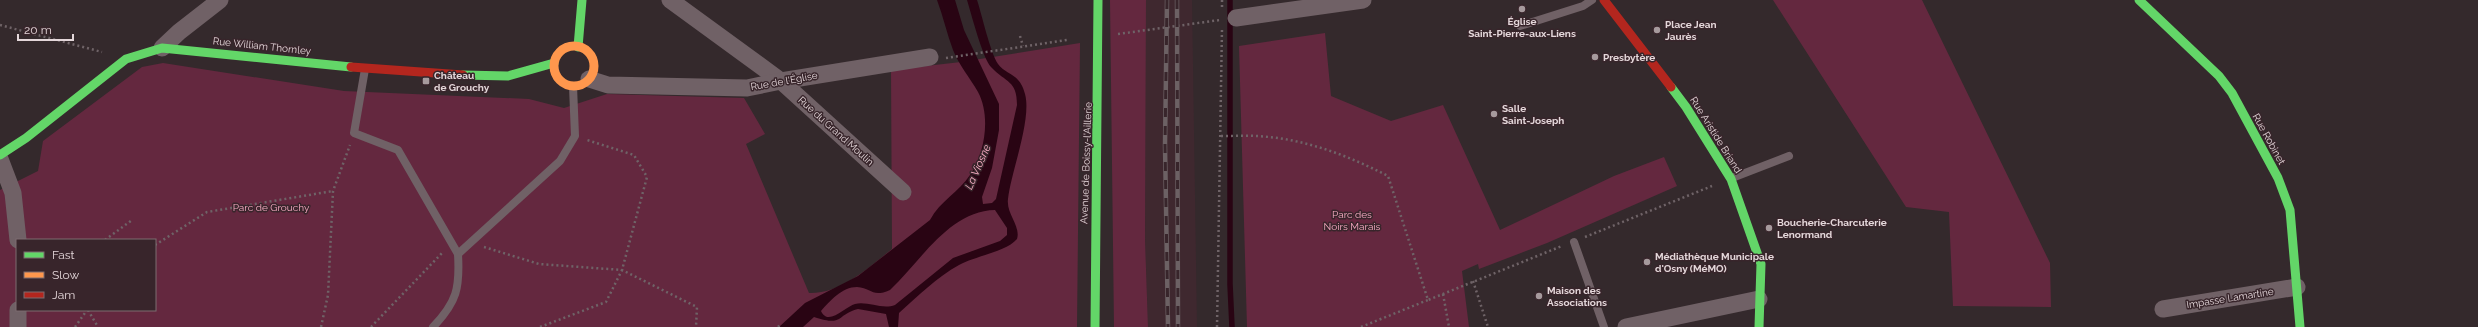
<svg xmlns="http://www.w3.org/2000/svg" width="2478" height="327" viewBox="0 0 2478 327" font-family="Raleway,sans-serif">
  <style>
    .built { fill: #3f282f }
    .green { fill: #64283f; fill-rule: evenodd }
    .water { fill: #290413; fill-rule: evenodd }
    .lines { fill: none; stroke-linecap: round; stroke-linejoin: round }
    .stream { stroke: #290413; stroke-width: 5.5 }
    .path { stroke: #6f6367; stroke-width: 2.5; stroke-dasharray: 2 3; stroke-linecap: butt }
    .lane { stroke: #706166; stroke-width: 8 }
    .street { stroke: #706166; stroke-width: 17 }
    .fast { stroke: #63d668; stroke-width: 9 }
    .slow { stroke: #ff974d; stroke-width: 9 }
    .jam { stroke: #b3261e; stroke-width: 9 }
    .rail-casing { stroke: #6c6164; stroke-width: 4.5 }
    .rail { stroke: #38252b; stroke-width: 3; stroke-dasharray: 9; stroke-linecap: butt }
    .poi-dot { fill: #a69a9d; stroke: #38252b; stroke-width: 1.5 }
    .labels { text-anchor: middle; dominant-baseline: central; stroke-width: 3; stroke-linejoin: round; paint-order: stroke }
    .poi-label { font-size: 10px; font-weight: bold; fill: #e4d7da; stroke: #38252b; text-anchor: start }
    .street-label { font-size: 10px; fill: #e4d7da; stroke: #38252b }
    .park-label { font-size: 10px; fill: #faadc5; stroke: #38252b }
    .water-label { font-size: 11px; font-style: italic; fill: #fbaec6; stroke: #38252b }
  </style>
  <rect width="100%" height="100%" fill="#34292c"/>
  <polygon class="built" points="1146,0 1192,0 1197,327 1148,327 1145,239"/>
  <g class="green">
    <polygon points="1110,0 1146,0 1145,239 1148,327 1114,327"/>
    <polygon points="1773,0 1922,0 2050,263 2051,307 1953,306 1949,212 1906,207"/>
    <polygon points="1325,33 1331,96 1391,121 1443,105 1500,230 1614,176 1664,157 1677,186 1547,243 1479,269 1478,264 1462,271 1469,327 1247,327 1239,46"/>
    <path d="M1080,43L1077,327H0V190L38,171L43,141L142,67L163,63L344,91L529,99L564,108L607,94L744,98L765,134L746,144L809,293C841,294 868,268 892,249L891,70L961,62ZM17,240H155V310H17Z"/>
  </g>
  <path class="water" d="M937,0H955L964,30L999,104V130L992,168L982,197L983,204L992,203L996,199L1017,105C1017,80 1006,83 991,67C983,59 971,13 967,0H977C982,15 990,52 998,64C1007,76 1020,73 1025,94C1032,119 1011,172 1008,199C1006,214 1021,226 1017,239C1006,252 975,256 959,265C937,277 918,296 899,313L898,327H889L886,314L858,309C835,315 845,327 814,317L803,327H779L805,303L858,276L930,220C940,201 959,192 970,175C985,153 991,116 978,92C970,78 959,65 953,50C947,34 943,16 937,0ZM995,210L1007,228V235L1000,241L953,258L895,305C882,310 868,301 855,304C846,306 828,327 821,311C830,301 842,287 857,287C872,288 872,298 890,290C921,261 949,211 995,210Z"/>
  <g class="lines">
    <polyline class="stream" points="1230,0 1230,284 1232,327"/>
    <g class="path">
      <polyline points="1222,7 1222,0"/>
      <polyline points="0,25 102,52"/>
      <polyline points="1118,34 1220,20"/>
      <polyline points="1020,36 1023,46"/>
      <polyline points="946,58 1067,40"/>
      <path d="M1221,136C1237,136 1253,135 1269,137C1310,141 1351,157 1388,176L1428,300L1562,246"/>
      <polyline points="1585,237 1712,186"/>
      <polyline points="105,240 132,220"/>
      <polyline points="155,245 207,212 333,191"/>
      <polyline points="484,247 539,264 622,270 697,307 696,327"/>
      <polyline points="1473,281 1488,327"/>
      <polyline points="1443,294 1449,327"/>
      <polyline points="88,310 98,327"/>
      <polyline points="75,327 87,310"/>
      <polyline points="321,327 328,295 333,191 350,145"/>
      <polyline points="371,327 443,252"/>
      <polyline points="540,327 606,302 622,270 647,177 634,155 587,140"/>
      <polyline points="778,327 780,325"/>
      <polyline points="1217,327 1222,28"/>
      <polyline points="1361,327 1428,300"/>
    </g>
    <g class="lane">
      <polyline points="1520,26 1583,6 1592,0"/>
      <polyline points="365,69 354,133 398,150 458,254"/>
      <polyline points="1732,178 1789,156"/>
      <polyline points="1574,242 1604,327"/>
      <path d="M433,327C457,302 460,288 458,254L560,161L575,136L573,86"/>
    </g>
    <g class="street">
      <polyline points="670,0 781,81 903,192"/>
      <polyline points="1236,18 1363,0"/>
      <polyline points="162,48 179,32 220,0"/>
      <polyline points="589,79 608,85 747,88 781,81 930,57"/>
      <polyline points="0,159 13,193 18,240"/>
      <polyline points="2163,309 2297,287"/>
      <polyline points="18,327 18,310"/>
      <polyline points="1626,327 1759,299"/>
    </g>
    <g class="fast">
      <polyline points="2139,0 2219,76 2232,93 2278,178 2290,210 2300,327"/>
      <polyline points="578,47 582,0"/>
      <polyline points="463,75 508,76 554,63"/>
      <polyline points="1671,87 1686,107 1731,179 1761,264 1759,327"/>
      <polyline points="0,155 26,138 126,59 162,48 351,67"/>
      <polyline points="1095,327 1098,0"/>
    </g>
    <circle class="slow" cx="574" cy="66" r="20"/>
    <g class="jam">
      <polyline points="1604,0 1671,87"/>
      <polyline points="351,67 463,75"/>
    </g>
    <defs>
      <g id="rail">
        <polyline points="1167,0 1165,145 1168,327"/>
        <polyline points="1177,0 1178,327"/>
      </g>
    </defs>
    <use href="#rail" class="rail-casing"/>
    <use href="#rail" class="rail"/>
  </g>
  <g class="poi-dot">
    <circle cx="1522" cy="9" r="4"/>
    <circle cx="1657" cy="30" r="4"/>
    <circle cx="1595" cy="57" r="4"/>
    <rect x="422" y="77" width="8" height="8" rx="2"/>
    <circle cx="1494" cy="114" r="4"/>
    <circle cx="1769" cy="228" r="4"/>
    <circle cx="1647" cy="262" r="4"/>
    <circle cx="1539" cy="296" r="4"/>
  </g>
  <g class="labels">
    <g class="poi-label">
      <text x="1522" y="21" text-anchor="middle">Église<tspan x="1522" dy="12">Saint-Pierre-aux-Liens</tspan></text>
      <text x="1665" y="24">Place Jean<tspan x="1665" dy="12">Jaurès</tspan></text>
      <text x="1603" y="57">Presbytère</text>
      <text x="434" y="75">Château<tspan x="434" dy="12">de Grouchy</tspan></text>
      <text x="1502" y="108">Salle<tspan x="1502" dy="12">Saint-Joseph</tspan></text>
      <text x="1777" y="222">Boucherie-Charcuterie<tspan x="1777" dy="12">Lenormand</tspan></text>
      <text x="1655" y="256">Médiathèque Municipale<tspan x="1655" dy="12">d'Osny (MéMO)</tspan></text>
      <text x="1547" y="290">Maison des<tspan x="1547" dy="12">Associations</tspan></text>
    </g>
    <g class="street-label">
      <text transform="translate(262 46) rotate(6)">Rue William Thornley</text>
      <text transform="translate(784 81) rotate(-10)">Rue de l'Église</text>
      <text transform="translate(836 131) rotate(42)">Rue du Grand Moulin</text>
      <text transform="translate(1716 135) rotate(58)">Rue Aristide Briand</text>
      <text transform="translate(2269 139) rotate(61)">Rue Robinet</text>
      <text transform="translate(1086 163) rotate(-88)">Avenue de Boissy-l'Aillerie</text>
      <text transform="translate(2230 298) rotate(-9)">Impasse Lamartine</text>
    </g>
    <g class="park-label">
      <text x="271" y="207">Parc de Grouchy</text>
      <text x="1352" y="214">Parc des<tspan x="1352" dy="12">Noirs Marais</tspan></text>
    </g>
    <g class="water-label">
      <text transform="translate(978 167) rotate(-66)">La Viosne</text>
    </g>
  </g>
  <rect x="16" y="239" width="140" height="72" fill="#38252b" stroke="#7d6c71"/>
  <rect x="24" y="252" width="20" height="6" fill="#63d668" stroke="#7d6c71"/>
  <text x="52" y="259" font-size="12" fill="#e4d7da">Fast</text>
  <rect x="24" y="272" width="20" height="6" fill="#ff974d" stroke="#7d6c71"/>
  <text x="52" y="279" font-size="12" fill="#e4d7da">Slow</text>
  <rect x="24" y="292" width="20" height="6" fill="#b3261e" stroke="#7d6c71"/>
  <text x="52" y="299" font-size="12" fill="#e4d7da">Jam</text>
  <path d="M18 34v6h55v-6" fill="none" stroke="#e4d7da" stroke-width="2"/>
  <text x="24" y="34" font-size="12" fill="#e4d7da" stroke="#38252b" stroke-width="3" paint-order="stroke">20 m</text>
</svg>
